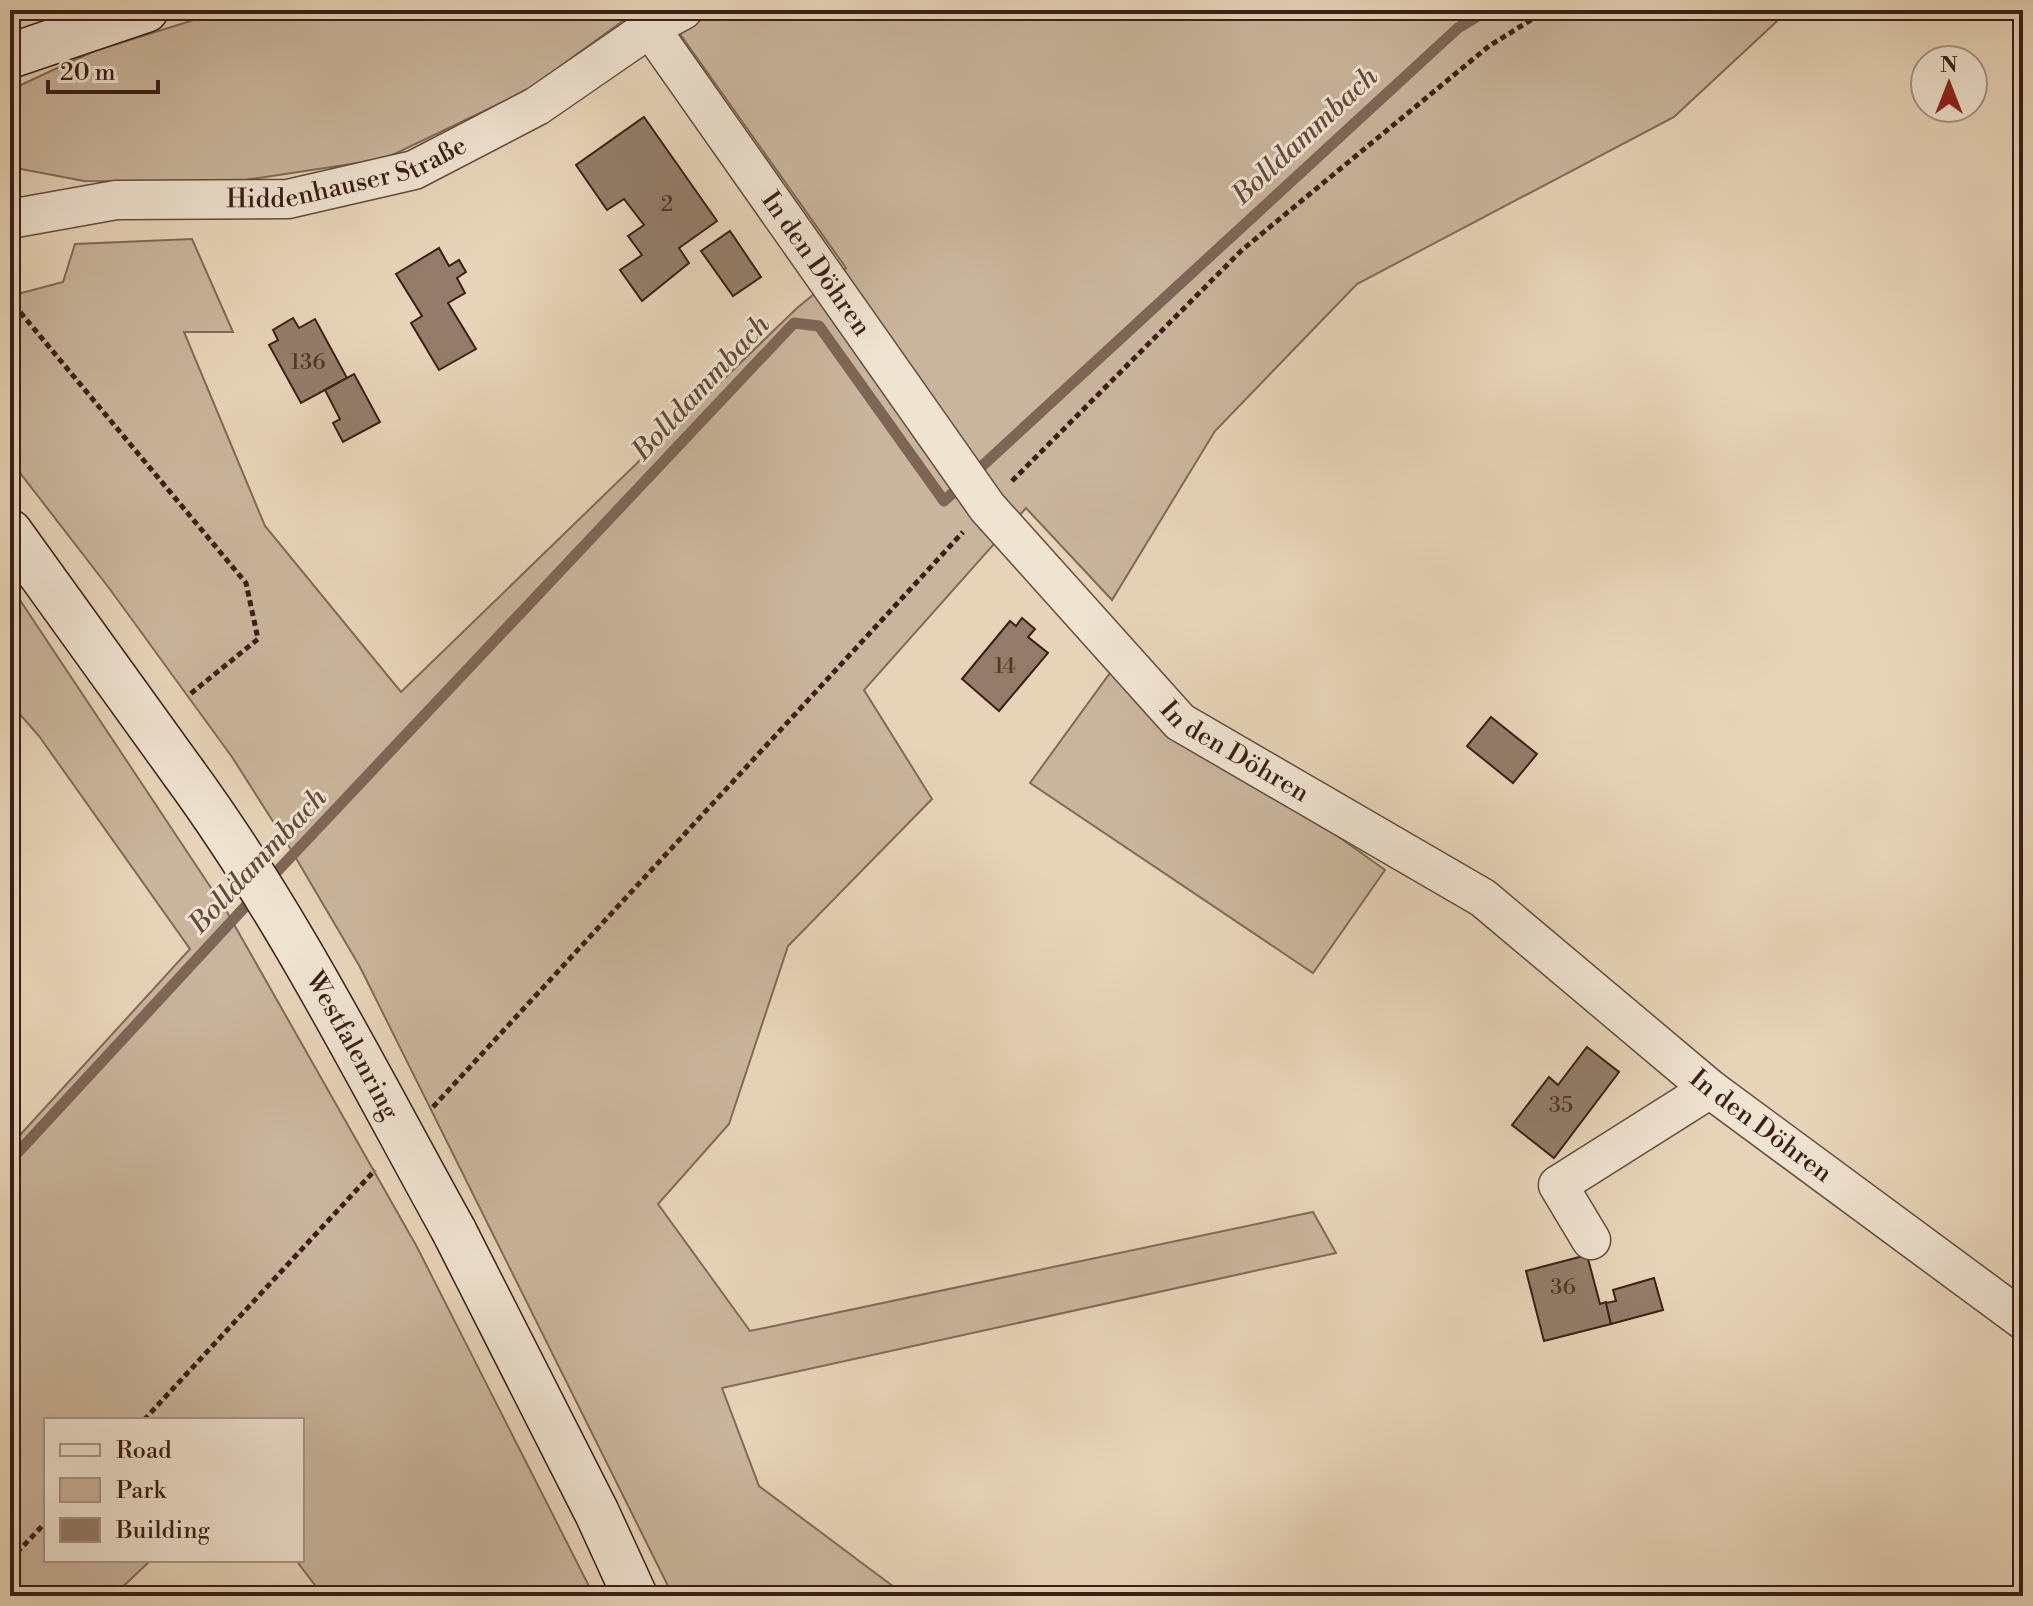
<svg xmlns="http://www.w3.org/2000/svg" width="2033" height="1606" viewBox="0 0 2033 1606" font-family="'Libre Bodoni',serif">
  <style>
    .green { fill: #c9b59c; stroke: #816a58; stroke-width: 2 }
    .lines { fill: none; stroke-linecap: round; stroke-linejoin: round }
    .stream { stroke: #7e6656; stroke-width: 11 }
    .building { fill: #937d6a; stroke: #391f15; stroke-width: 2 }
    .minor-casing { stroke: #644c3e; stroke-width: 41 }
    .secondary-casing { stroke: #391f15; stroke-width: 47 }
    .path { stroke: #391f15; stroke-width: 5; stroke-dasharray: 6 4; stroke-linecap: butt }
    .minor { stroke: #efe3d1; stroke-width: 38 }
    .secondary { stroke: #efe3d1; stroke-width: 44 }
    .secondary-bridge-casing { stroke: #391f15; stroke-width: 47; stroke-linecap: butt }
    .secondary-bridge { stroke: #efe3d1; stroke-width: 44 }
    .labels { text-anchor: middle; dominant-baseline: central; stroke-width: 6; stroke-linejoin: round; paint-order: stroke }
    .number-label { font-size: 22px; fill: #50362a }
    .street-label { font-size: 26px; fill: #391f15; stroke: #efe3d1 }
    .water-label { font-size: 28px; font-style: italic; fill: #61493b; stroke: #efe3d1 }
  </style>
  <rect width="100%" height="100%" fill="#e7d4b8"/>
  <filter id="stains"><feTurbulence type="fractalNoise" baseFrequency=".0025" numOctaves="4"/><feColorMatrix values="0 0 0 0 .2 0 0 0 0 .09 0 0 0 0 .02 0 0 0 .5 -.17"/></filter>
  <radialGradient id="worn" r=".72"><stop offset=".6" stop-color="#630" stop-opacity="0"/><stop offset="1" stop-color="#630" stop-opacity=".3"/></radialGradient>
  <g class="green">
    <polygon points="226,10 638,10 526,91 384,159 232,182 84,181 10,167 10,90 94,51"/>
    <polygon points="663,10 1789,10 1674,117 1357,284 1215,431 1112,600 1026,508 864,690 932,799 788,946 729,1124 658,1204 750,1331 1313,1212 1336,1253 722,1388 759,1486 906,1596 673,1596 360,967 290,848 232,757 109,588 10,460 10,296 63,282 75,244 192,239 233,332 184,332 265,526 401,692 797,308 846,268"/>
    <polygon points="10,585 227,912 417,1247 594,1596 323,1596 296,1560 302,1560 302,1420 46,1420 46,1560 151,1560 113,1596 10,1596 10,1146 190,949 39,736 10,703"/>
    <polygon points="1110,673 1385,870 1313,973 1030,783"/>
  </g>
  <g class="lines">
    <g class="stream">
      <polyline points="268,881 794,323 819,326 944,501 1458,28 1488,10"/>
      <polyline points="10,1161 254,897"/>
    </g>
  </g>
  <g class="building">
    <polygon points="644,117 717,221 679,248 689,263 642,301 620,270 642,255 628,236 644,225 624,199 607,210 576,165"/>
    <polygon points="730,231 761,277 733,296 701,251"/>
    <polygon points="439,248 449,266 459,260 466,272 457,278 465,293 448,303 476,349 439,370 411,323 422,316 396,274"/>
    <polygon points="293,318 299,328 315,319 347,378 301,403 269,345 278,340 273,330"/>
    <polygon points="354,374 380,422 343,442 333,423 340,419 325,390"/>
    <polygon points="1022,618 1035,629 1028,637 1048,653 999,711 962,679 1010,621 1016,626"/>
    <polygon points="1491,717 1537,754 1513,783 1467,746"/>
    <polygon points="1587,1047 1619,1072 1554,1158 1512,1125 1549,1077 1558,1085"/>
    <polygon points="1587,1255 1600,1304 1606,1302 1611,1324 1544,1341 1526,1271"/>
    <polygon points="1654,1278 1663,1310 1611,1324 1606,1303 1616,1301 1613,1290"/>
  </g>
  <g class="lines">
    <defs>
      <g id="minor">
        <path id="s1" d="M683,10L650,28L987,507L1180,722L1483,898L1710,1089L2023,1320"/>
        <path id="s2" d="M10,219L116,200L288,199L414,170L537,106L650,28"/>
        <polyline points="1591,1240 1558,1185 1710,1089"/>
      </g>
      <g id="secondary">
        <polyline points="10,56 146,10"/>
        <polyline points="10,532 183,772"/>
        <polyline points="454,1231 597,1513 635,1596"/>
      </g>
    </defs>
    <use href="#minor" class="minor-casing"/>
    <use href="#secondary" class="secondary-casing"/>
    <g class="path">
      <polyline points="10,285 15,306 246,583 258,639 189,695"/>
      <polyline points="1012,481 1242,250 1489,46 1547,10"/>
      <polyline points="433,1107 963,532"/>
      <polyline points="144,1420 375,1170"/>
      <polyline points="10,1560 46,1522"/>
    </g>
    <use href="#minor" class="minor"/>
    <use href="#secondary" class="secondary"/>
    <defs>
      <g id="secondary-bridge">
        <path id="s3" d="M183,772C288,915 368,1076 454,1231"/>
      </g>
    </defs>
    <use href="#secondary-bridge" class="secondary-bridge-casing"/>
    <use href="#secondary-bridge" class="secondary-bridge"/>
  </g>
  <g class="labels">
    <g class="number-label">
      <text x="667" y="204">2</text>
      <text x="308" y="362">136</text>
      <text x="1005" y="666">14</text>
      <text x="1561" y="1105">35</text>
      <text x="1563" y="1287">36</text>
    </g>
    <g class="street-label">
      <text stroke="none"><textPath href="#s2" startOffset="342">Hiddenhauser Straße</textPath></text>
      <text stroke="none"><textPath href="#s1" startOffset="326">In den Döhren</textPath></text>
      <text stroke="none"><textPath href="#s1" startOffset="974">In den Döhren</textPath></text>
      <text stroke="none"><textPath href="#s3" startOffset="322">Westfalenring</textPath></text>
      <text stroke="none"><textPath href="#s1" startOffset="1622">In den Döhren</textPath></text>
    </g>
    <g class="water-label">
      <text transform="translate(1305 136) rotate(-43)">Bolldammbach</text>
      <text transform="translate(701 388) rotate(-47)">Bolldammbach</text>
      <text transform="translate(258 861) rotate(-47)">Bolldammbach</text>
    </g>
  </g>
  <rect width="2033" height="1606" fill="none" stroke="#e7d4b8" stroke-width="40"/>
  <rect x="12" y="12" width="2009" height="1582" fill="none" stroke="#391f15" stroke-width="4"/>
  <rect x="20" y="20" width="1993" height="1566" fill="none" stroke="#391f15" stroke-width="2"/>
  <rect x="44" y="1418" width="260" height="144" fill="#efe3d1" stroke="#a69586" stroke-width="2"/>
  <rect x="60" y="1444" width="40" height="12" fill="#efe3d1" stroke="#a69586" stroke-width="2"/>
  <text x="116" y="1458" font-size="24" fill="#391f15">Road</text>
  <rect x="60" y="1478" width="40" height="24" fill="#c9b59c" stroke="#a69586" stroke-width="2"/>
  <text x="116" y="1498" font-size="24" fill="#391f15">Park</text>
  <rect x="60" y="1518" width="40" height="24" fill="#937d6a" stroke="#a69586" stroke-width="2"/>
  <text x="116" y="1538" font-size="24" fill="#391f15">Building</text>
  <g transform="translate(1949 84)"><circle r="38" fill="#efe3d1" stroke="#a69586" stroke-width="2"/>
  <path d="M0-6L14 30L0 20L-14 30Z" fill="#8f2418"/>
  <text y="-12" font-size="22" font-weight="bold" text-anchor="middle" fill="#391f15">N</text>
  </g>
  <path d="M48 80v12h110v-12" fill="none" stroke="#391f15" stroke-width="4"/>
  <text x="60" y="80" font-size="24" fill="#391f15" stroke="#efe3d1" stroke-width="6" paint-order="stroke">20 m</text>
  <rect width="100%" height="100%" filter="url(#stains)"/>
  <rect width="100%" height="100%" fill="url(#worn)"/>
</svg>
